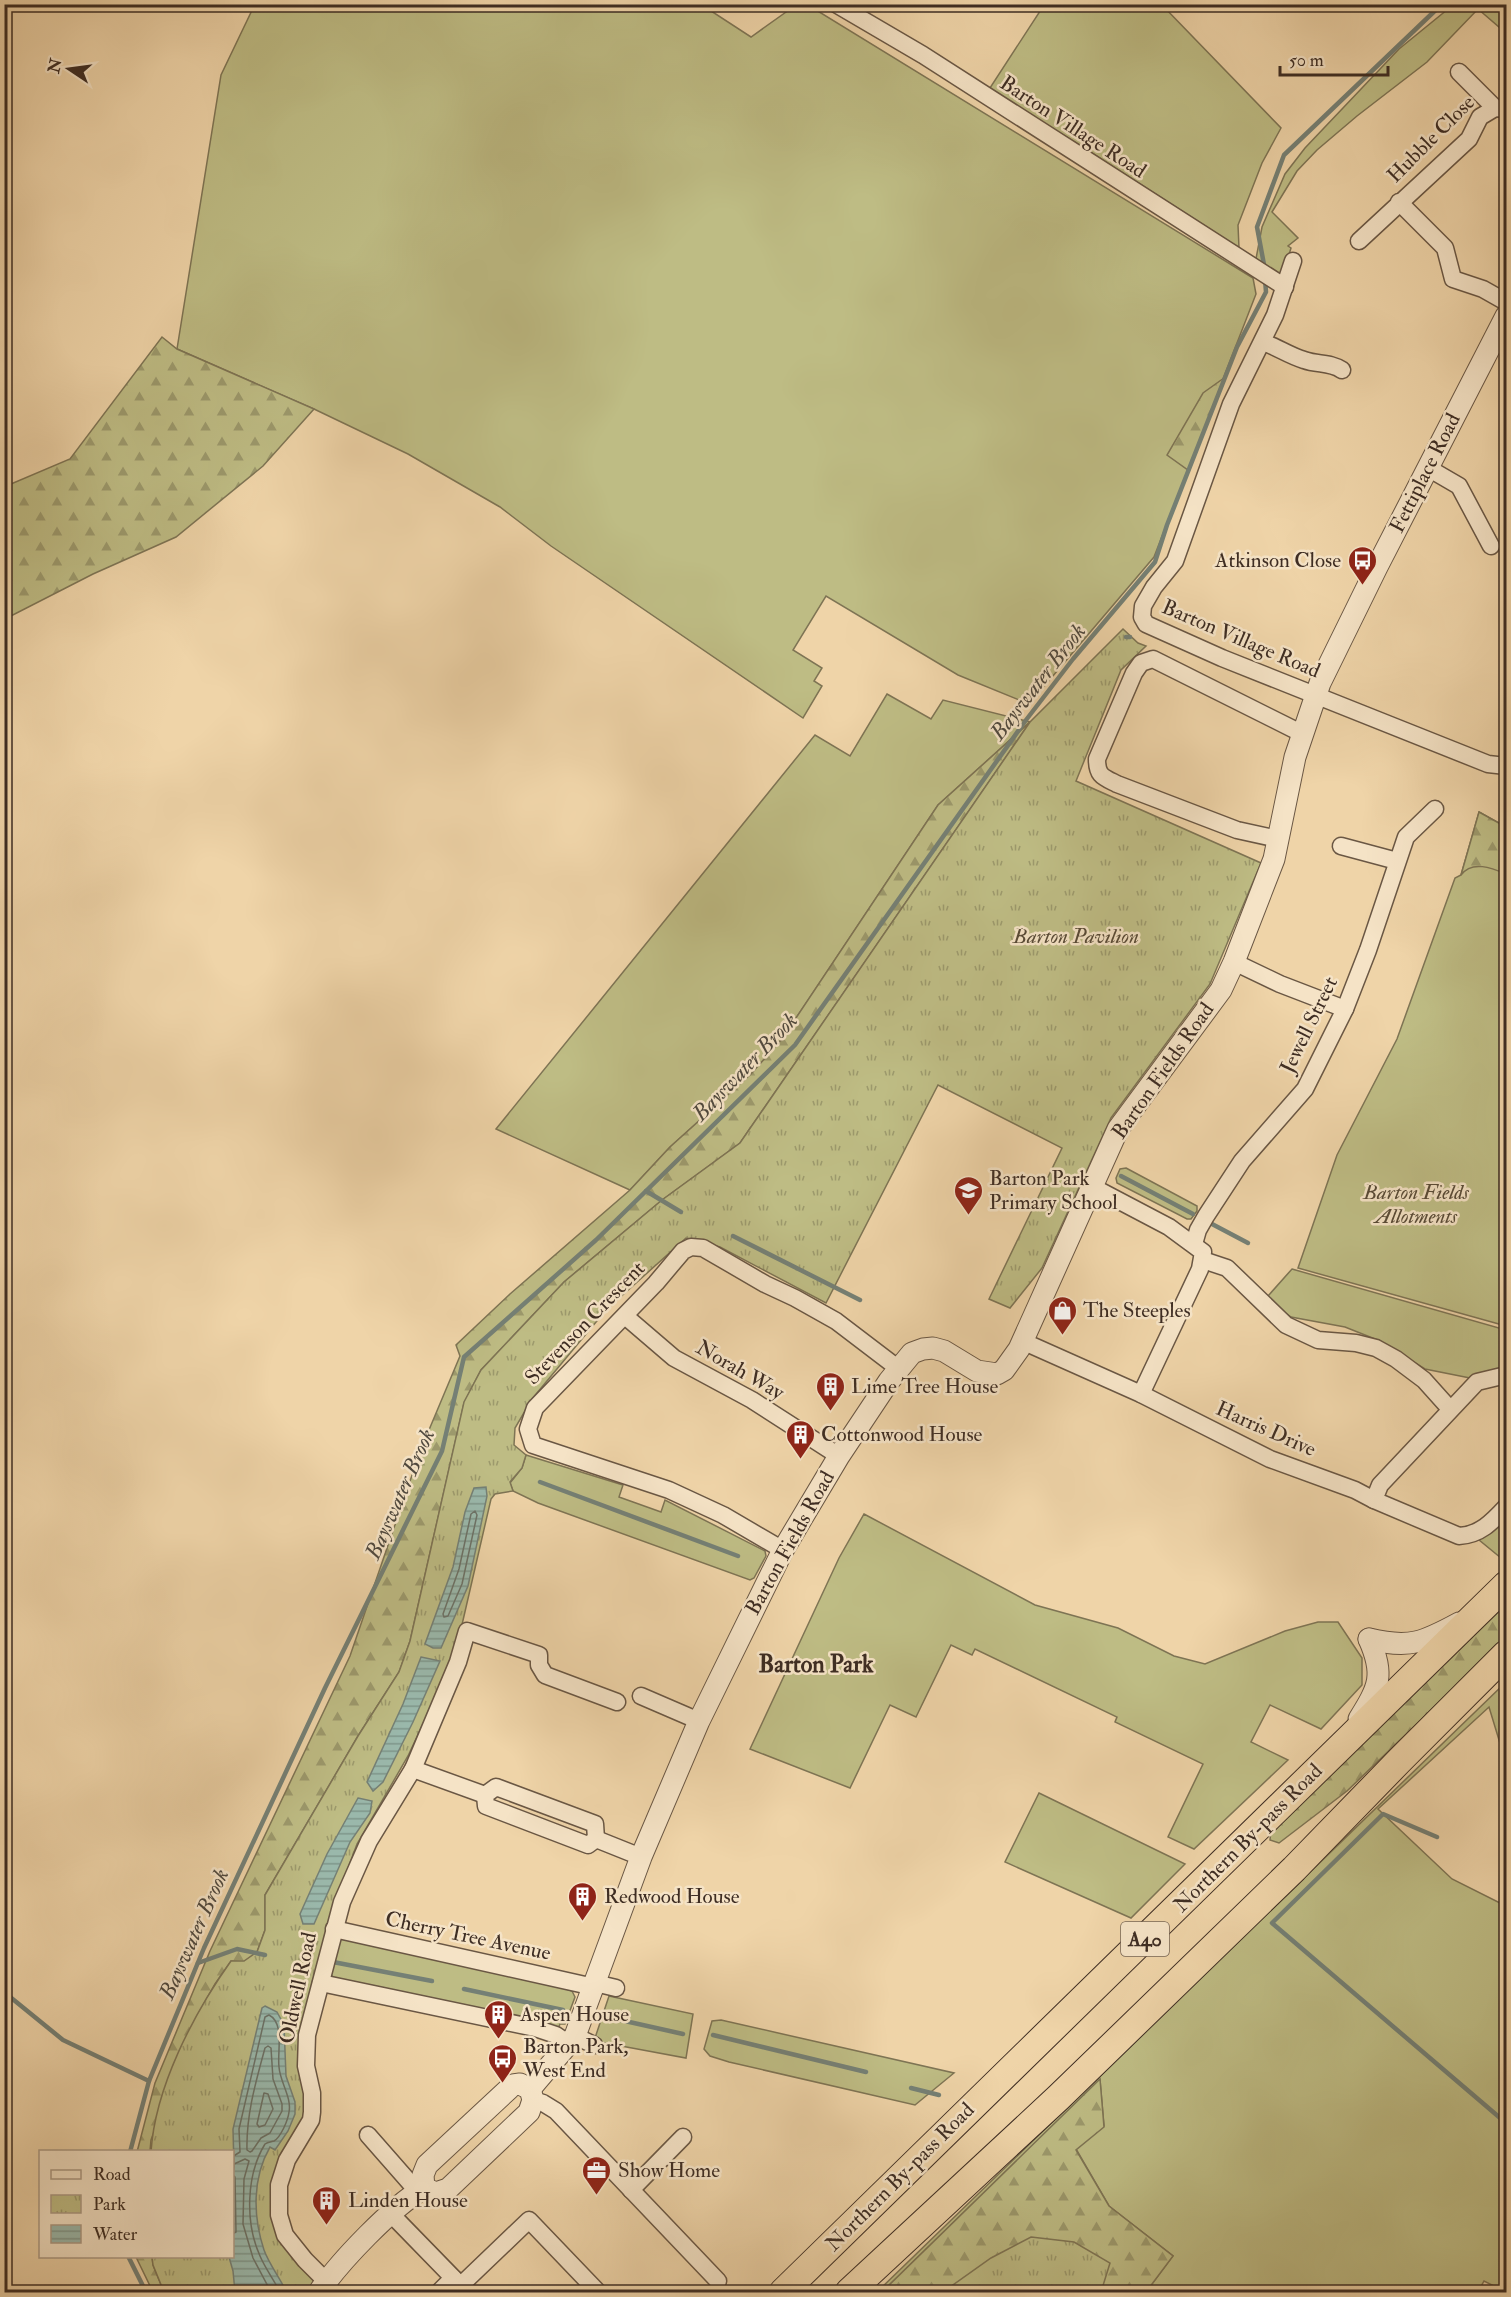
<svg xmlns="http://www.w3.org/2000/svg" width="1511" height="2297" viewBox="0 0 1511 2297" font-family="'IM FELL Double Pica',serif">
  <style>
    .green { fill: #bebc84; stroke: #7e7454; stroke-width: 1.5 }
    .forest { fill: url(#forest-firs); stroke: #7e7454; stroke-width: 1.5 }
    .park { fill: url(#park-tufts); stroke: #7e7454; stroke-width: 1.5 }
    .water { fill: url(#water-rules); stroke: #758075; stroke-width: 1.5 }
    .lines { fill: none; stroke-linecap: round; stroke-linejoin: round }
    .shore { stroke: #6c7267; stroke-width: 1.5 }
    .stream { stroke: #758075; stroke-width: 4.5 }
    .minor-casing { stroke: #6a5744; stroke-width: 19 }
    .tertiary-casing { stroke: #6a5744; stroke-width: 23 }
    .trunk-casing { stroke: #3e2d23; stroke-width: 29 }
    .minor { stroke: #f5e3c6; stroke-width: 16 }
    .tertiary { stroke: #f5e3c6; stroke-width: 21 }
    .trunk { stroke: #efd4a8; stroke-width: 27 }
    .labels { text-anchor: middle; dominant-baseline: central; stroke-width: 5; stroke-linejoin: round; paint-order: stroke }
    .shield { fill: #f5e3c6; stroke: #756454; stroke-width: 1.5 }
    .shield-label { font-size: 20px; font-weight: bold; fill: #3e2d23 }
    .street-label { font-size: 21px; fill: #3e2d23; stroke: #f5e3c6 }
    .poi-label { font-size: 21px; fill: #3e2d23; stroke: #f5e3c6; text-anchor: start }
    .park-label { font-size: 21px; font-style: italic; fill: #584a36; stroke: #f5e3c6 }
    .water-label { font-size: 22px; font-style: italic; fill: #50493e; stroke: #f5e3c6 }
    .quarter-label { font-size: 24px; font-weight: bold; fill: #3e2d23; stroke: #f5e3c6 }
  </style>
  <defs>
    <pattern id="forest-firs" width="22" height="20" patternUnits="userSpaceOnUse" patternTransform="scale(1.5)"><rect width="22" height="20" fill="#bebc84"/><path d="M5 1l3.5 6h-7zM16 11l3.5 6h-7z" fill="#9c996c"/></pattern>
    <pattern id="park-tufts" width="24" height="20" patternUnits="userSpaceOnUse" patternTransform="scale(1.5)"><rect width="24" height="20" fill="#bebc84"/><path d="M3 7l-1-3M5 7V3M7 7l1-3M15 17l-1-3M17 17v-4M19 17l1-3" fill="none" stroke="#9c996c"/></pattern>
    <pattern id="water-rules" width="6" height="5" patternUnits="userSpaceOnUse" patternTransform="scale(1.5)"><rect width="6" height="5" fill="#9ab8ab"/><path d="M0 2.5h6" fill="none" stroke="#7f968b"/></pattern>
  </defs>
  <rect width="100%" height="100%" fill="#efd4a8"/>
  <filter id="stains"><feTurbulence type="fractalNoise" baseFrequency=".00333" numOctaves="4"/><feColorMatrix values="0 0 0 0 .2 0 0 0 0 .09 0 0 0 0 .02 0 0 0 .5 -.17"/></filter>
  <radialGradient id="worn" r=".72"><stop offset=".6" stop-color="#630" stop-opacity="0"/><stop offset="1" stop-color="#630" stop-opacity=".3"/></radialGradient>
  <g class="green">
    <polygon points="255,4 702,5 751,37 796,5 808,5 1253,278 1256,294 1154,557 1029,704 958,675 826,596 793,650 822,668 814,681 822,686 803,718 551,546 500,507 408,454 314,409 177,349 221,75"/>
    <polygon points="1044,5 1162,5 1281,128 1262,163 1238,225 1239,248 1075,142 988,91"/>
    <polygon points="1453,5 1506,5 1506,33 1478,9 1427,62 1357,116 1317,150 1297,171 1272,212 1298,238 1288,246 1291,248 1282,278 1255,264 1262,227 1285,174 1305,148 1399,49"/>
    <polygon points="887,694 931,719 943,700 1030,722 938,805 782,1039 751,1074 670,1147 630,1190 496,1129 815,735 850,756"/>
    <polygon points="1479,812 1506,827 1506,1326 1298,1268 1337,1155 1397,1039 1455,878 1461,875"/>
    <polygon points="1126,1168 1197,1206 1197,1211 1191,1219 1187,1219 1117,1183 1116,1178 1120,1169"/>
    <polygon points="1292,1269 1506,1330 1506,1377 1475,1379 1425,1369 1380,1341 1345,1327 1291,1317 1274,1305 1268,1296"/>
    <polygon points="526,1455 623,1485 619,1497 661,1512 665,1500 765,1551 766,1556 754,1578 750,1580 538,1503 513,1491 510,1483 522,1468"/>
    <polygon points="1506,1507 1506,1552 1501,1558 1473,1535"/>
    <polygon points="864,1514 1035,1605 1118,1628 1174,1656 1205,1664 1285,1631 1318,1622 1338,1622 1362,1658 1362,1685 1321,1729 1270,1705 1251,1742 1288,1760 1194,1849 1168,1837 1203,1764 1115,1722 1117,1717 975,1649 972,1655 951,1645 916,1717 890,1705 850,1788 750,1749 839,1558"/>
    <polygon points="1506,1682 1506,1763 1489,1707 1378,1809 1452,1879 1506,1906 1506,2292 1484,2281 1478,2292 1146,2292 1173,2256 1109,2206 1076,2149 1104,2126 1100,2080 882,2292 877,2292"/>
    <polygon points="1039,1793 1185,1864 1131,1918 1005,1862"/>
    <polygon points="341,1939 534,1978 572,1991 575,1997 565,2024 560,2024 558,2029 334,1979 329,1972 337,1943"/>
    <polygon points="609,1996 693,2014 686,2058 594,2041"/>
    <polygon points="721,2020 954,2073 915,2105 729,2062 710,2056 704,2049 712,2021"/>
  </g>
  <g class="forest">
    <polygon points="162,337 177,349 314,409 263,466 176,537 93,574 5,619 5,485 11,484 70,459"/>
    <polygon points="1224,378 1188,470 1167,455 1203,393"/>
    <polygon points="1030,722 740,1143 662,1200 564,1282 481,1370 464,1403 410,1641 399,1672 358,1736 265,1895 265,1930 257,1952 244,1962 231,1961 215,1984 197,2016 151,2140 150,2151 137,2152 155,2083 210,1951 350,1656 421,1449 460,1356 456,1345 510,1294 630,1190 670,1147 751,1074 782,1039 938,805"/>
    <path d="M1479,812L1506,827V874C1492,868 1472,860 1461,875Z"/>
    <polygon points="1506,1597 1506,1638 1347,1791 1279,1843 1270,1840 1271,1830"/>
    <polygon points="1100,2079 1104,2127 1076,2150 1109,2206 1173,2256 1146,2292 1098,2292 1099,2273 953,2292 882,2292"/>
    <polygon points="136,2257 152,2257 153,2265 164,2292 153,2292"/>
  </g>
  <g class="park">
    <path d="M1123,629L1138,643L1146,646L1121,670L1076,781L1261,863L1210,984L1111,1118L1042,1268L1010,1308L989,1299L1062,1148L938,1085L826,1303L720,1247L686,1238L606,1310L532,1399L515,1428L514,1445L526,1455L522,1468L510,1482L513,1491L495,1494L491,1499L461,1629L449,1668L408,1756L357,1844L332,1911L301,2031L298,2050L306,2111L272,2207L314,2280L307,2292H164L153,2265L152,2257L232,2256V2152H151C155,2087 194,2013 231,1961H244L257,1952L265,1930V1895L358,1736L399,1672L410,1641L464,1402L481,1370L564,1282L662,1200L740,1143L1030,722Z"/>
    <polygon points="1031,2237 1074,2242 1110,2263 1101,2292 1049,2292 1035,2289 1005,2292 943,2292 991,2258"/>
  </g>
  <g class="water">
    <polygon points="486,1487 487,1496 468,1586 441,1648 433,1648 425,1644 453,1567 465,1512 474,1488"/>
    <polygon points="421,1657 440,1661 413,1722 383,1782 373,1791 367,1782 403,1704"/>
    <polygon points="358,1798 372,1801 370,1813 350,1842 314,1924 303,1924 300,1914 327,1854"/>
    <path d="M265,2006L277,2012L284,2025L286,2076L295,2102V2114L288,2131L275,2150L270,2147C252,2178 253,2217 264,2250C269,2264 280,2278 286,2291L235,2292L233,2271L229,2257L232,2256V2178L234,2167L233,2129L262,2008Z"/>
  </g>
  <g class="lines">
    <g class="shore">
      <polygon points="475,1511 477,1515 462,1584 448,1616 444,1617 443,1614 459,1569 471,1514"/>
      <path d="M268,2046L271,2048L273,2079L282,2104V2111L270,2133L261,2138L252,2151L250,2152L247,2150C246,2115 256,2081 265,2048Z"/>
      <polygon points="264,2093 268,2094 273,2109 265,2125 259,2127 257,2124"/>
      <path d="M232,2157L240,2152L239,2129L265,2017L269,2015C285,2023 277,2052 279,2067C280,2082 292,2098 289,2112C288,2120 281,2137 274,2141C271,2142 268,2142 265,2144C246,2175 245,2223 260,2256C265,2268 274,2280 280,2292"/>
      <polyline points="232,2165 245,2159 249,2161 244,2179 243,2224 253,2258 271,2292"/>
      <polyline points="232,2174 235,2177 236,2232 232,2234"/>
    </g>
    <g class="stream">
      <polyline points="1265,270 1257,227 1284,155 1442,4"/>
      <polyline points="1126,637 1130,637"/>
      <polyline points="1121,1176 1193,1214"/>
      <polyline points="646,1191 681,1212"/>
      <polyline points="1212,1224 1248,1243"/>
      <polyline points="733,1236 860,1300"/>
      <polyline points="540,1482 738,1556"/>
      <polyline points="1437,1837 1383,1814 1272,1923 1506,2123"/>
      <polyline points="333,1962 432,1981"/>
      <polyline points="198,1963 237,1949 265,1955"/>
      <polyline points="464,1989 563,2010"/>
      <polyline points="4,1992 63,2040 149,2081"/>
      <polyline points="607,2017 683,2034"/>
      <polyline points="713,2035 866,2072"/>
      <polyline points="911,2088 939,2095"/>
      <polyline points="130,2152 149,2081 204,1948 325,1688 442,1451 464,1357 596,1240 795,1045 1026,720 1073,659 1155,562 1167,525 1237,347 1266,292 1265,279"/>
      <polyline points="128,2256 146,2292"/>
    </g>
    <defs>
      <g id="minor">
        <polyline points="836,4 923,55 1285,287"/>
        <polyline points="1459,72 1495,108 1506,109"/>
        <polyline points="1399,202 1445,248 1453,279 1483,289 1506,302"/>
        <polyline points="1359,241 1469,139 1480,117 1495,108"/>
        <polyline points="1293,261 1275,315 1231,404 1175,561 1154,587 1143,606 1142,617 1146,624 1222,658 1488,764 1506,766"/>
        <path d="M1263,342C1277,347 1290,356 1304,360C1318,365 1330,362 1342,370"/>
        <polyline points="1428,468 1459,486 1491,546"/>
        <path d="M1278,839L1237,830L1117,784C1103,777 1097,776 1097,759L1134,673L1141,663L1153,659L1303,734"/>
        <polyline points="1341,846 1397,861"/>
        <polyline points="1234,962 1280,984 1345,1009"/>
        <polyline points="1091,1186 1169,1227 1203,1252 1200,1269 1141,1394"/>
        <polyline points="1194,1244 1198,1230 1206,1216 1242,1161 1305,1089 1345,1009 1368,950 1406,837 1435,809"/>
        <polyline points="1203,1260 1227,1268 1286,1325 1318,1340 1356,1343 1376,1348 1396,1359 1424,1380 1450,1409"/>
        <polyline points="625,1316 674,1358 752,1400 839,1456"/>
        <polyline points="1022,1341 1141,1394 1270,1459 1355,1490 1374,1500"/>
        <path d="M1506,1377L1502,1376L1477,1382L1380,1485L1374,1500L1459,1536C1480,1535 1492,1522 1506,1507"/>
        <polyline points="783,1550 723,1515 669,1490 533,1445 528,1429 535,1408 656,1283 683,1251 691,1247 703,1248 765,1284 795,1298 836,1321 899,1369"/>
        <polyline points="641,1696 699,1721"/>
        <polyline points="413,1769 485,1795"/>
        <polygon points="496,1787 595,1824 596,1839 588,1845 486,1806 485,1795"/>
        <polyline points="596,1839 641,1857"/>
        <polyline points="334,1929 594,1987"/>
        <polyline points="321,1983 535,2028 556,2035 569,2044"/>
        <polyline points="595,1983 616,1988"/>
        <polyline points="575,2036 594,2045"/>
        <polyline points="533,2100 543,2103 556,2111 718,2281"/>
        <polyline points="368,2135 418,2192"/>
        <polyline points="631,2190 683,2137"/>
        <polyline points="392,2215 467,2292"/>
        <polyline points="327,2282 305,2260 285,2235 279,2215 279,2185 287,2160 311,2120 312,2112 312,2093 306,2066 307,2035 342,1902 369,1841 413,1769 458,1662 467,1631 539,1655 539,1665 545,1675 617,1702"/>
        <polyline points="460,2286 529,2220 598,2292"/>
        <polyline points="439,2292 453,2278"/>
      </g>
      <g id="tertiary">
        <path d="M1369,1639C1410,1649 1424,1642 1459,1623"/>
        <path d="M1359,1719C1379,1687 1385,1675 1369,1639"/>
        <polygon points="520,2084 530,2089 533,2100 529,2112 448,2189 436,2193 424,2188 423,2175 427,2165 513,2085"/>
        <polyline points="530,2089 575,2036 641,1857 699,1721 783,1550 839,1456 889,1381 912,1353 923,1349 933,1348 944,1351 977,1371 997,1374 1004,1370 1019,1349 1118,1129 1221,990 1234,962 1274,859 1295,757 1320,683 1377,567 1506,316"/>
        <path d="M319,2292C340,2261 392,2207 424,2188"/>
      </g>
      <g id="trunk">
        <polyline points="783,2292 1506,1585"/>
        <polyline points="849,2292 1059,2097 1294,1869 1399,1761 1506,1654"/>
      </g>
    </defs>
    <use href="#minor" class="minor-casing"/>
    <use href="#tertiary" class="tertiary-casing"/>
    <use href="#trunk" class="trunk-casing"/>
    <use href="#minor" class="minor"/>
    <use href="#tertiary" class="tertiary"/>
    <use href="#trunk" class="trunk"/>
  </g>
  <defs>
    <symbol id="bus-pin" viewBox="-11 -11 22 30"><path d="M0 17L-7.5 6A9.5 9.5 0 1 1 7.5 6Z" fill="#8f2418" stroke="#f5e3c6"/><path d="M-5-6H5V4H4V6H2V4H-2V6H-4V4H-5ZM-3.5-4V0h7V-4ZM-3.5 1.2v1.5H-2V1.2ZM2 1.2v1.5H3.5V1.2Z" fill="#fff"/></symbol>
    <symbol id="school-pin" viewBox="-11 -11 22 30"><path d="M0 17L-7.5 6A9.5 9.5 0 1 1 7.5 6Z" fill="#8f2418" stroke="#f5e3c6"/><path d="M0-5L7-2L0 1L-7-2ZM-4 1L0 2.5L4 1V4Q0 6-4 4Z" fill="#fff"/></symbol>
    <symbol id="shop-pin" viewBox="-11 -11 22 30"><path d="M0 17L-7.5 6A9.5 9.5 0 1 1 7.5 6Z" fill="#8f2418" stroke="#f5e3c6"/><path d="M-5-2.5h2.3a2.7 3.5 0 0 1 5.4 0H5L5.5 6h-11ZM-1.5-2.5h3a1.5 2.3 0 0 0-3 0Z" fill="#fff"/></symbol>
    <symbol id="building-pin" viewBox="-11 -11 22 30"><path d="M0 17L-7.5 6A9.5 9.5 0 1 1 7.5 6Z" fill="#8f2418" stroke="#f5e3c6"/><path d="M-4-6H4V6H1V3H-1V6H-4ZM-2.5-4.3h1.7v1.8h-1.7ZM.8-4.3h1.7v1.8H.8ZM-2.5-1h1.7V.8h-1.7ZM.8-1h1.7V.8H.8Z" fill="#fff"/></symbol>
    <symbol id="office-pin" viewBox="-11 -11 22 30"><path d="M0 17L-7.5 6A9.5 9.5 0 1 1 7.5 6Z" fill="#8f2418" stroke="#f5e3c6"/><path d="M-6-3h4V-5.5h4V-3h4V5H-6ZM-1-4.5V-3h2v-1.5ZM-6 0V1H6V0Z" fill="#fff"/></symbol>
  </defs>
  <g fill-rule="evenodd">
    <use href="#bus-pin" x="1346" y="544" width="33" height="45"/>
    <use href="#school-pin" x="952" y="1174" width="33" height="45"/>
    <use href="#shop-pin" x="1046" y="1294" width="33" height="45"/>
    <use href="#building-pin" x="814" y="1370" width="33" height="45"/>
    <use href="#building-pin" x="784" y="1418" width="33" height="45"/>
    <use href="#building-pin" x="566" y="1880" width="33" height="45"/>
    <use href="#building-pin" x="482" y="1998" width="33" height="45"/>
    <use href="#bus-pin" x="486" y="2042" width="33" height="45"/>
    <use href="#office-pin" x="580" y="2154" width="33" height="45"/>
    <use href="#building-pin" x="310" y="2184" width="33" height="45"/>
  </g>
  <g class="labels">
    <rect class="shield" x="1121" y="1922" width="48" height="34" rx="4.5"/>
    <g class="shield-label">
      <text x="1145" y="1939">A40</text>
    </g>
    <g class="street-label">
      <text transform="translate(1073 127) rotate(33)">Barton Village Road</text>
      <text transform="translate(1431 139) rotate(-45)">Hubble Close</text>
      <text transform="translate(1425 473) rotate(-63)">Fettiplace Road</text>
      <text transform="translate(1241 639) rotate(23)">Barton Village Road</text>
      <text transform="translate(1309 1025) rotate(-64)">Jewell Street</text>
      <text transform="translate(1163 1071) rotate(-55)">Barton Fields Road</text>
      <text transform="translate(585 1323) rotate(-46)">Stevenson Crescent</text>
      <text transform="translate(740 1370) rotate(30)">Norah Way</text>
      <text transform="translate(1266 1429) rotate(24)">Harris Drive</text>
      <text transform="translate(790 1543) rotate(-61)">Barton Fields Road</text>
      <text transform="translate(1248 1838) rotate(-45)">Northern By-pass Road</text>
      <text transform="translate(468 1936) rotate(12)">Cherry Tree Avenue</text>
      <text transform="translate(298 1988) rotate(-78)">Oldwell Road</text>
      <text transform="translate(900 2177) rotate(-45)">Northern By-pass Road</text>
    </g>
    <g class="poi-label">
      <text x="1341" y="560" text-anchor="end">Atkinson Close</text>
      <text x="989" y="1178">Barton Park<tspan x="989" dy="24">Primary School</tspan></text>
      <text x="1083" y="1310">The Steeples</text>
      <text x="851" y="1386">Lime Tree House</text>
      <text x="821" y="1434">Cottonwood House</text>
      <text x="604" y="1896">Redwood House</text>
      <text x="520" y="2014">Aspen House</text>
      <text x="523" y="2046">Barton Park,<tspan x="523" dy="24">West End</tspan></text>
      <text x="618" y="2170">Show Home</text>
      <text x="348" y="2200">Linden House</text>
    </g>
    <g class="park-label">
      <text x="1076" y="936">Barton Pavilion</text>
      <text x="1416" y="1192">Barton Fields<tspan x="1416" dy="24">Allotments</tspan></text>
    </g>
    <g class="water-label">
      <text transform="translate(1038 682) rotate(-52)">Bayswater Brook</text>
      <text transform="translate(745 1067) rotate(-46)">Bayswater Brook</text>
      <text transform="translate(400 1494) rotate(-66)">Bayswater Brook</text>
      <text transform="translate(194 1934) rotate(-66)">Bayswater Brook</text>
    </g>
    <g class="quarter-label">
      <text x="816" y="1664">Barton Park</text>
    </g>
  </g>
  <rect width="1511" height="2297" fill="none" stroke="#efd4a8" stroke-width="24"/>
  <rect x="6" y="6" width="1499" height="2285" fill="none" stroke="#3e2d23" stroke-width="3"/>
  <rect x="12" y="12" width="1487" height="2273" fill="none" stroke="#3e2d23" stroke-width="1.5"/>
  <rect x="39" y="2150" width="195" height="108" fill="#f5e3c6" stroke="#ac9a85" stroke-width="1.5"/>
  <rect x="51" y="2170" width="30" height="9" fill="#f5e3c6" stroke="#ac9a85" stroke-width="1.5"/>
  <text x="93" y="2180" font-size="18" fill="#3e2d23">Road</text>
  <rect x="51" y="2195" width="30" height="18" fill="url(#park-tufts)" stroke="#ac9a85" stroke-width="1.5"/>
  <text x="93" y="2210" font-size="18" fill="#3e2d23">Park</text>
  <rect x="51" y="2225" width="30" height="18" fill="url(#water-rules)" stroke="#ac9a85" stroke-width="1.5"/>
  <text x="93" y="2240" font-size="18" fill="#3e2d23">Water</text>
  <g transform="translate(69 69) rotate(283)" stroke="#f5e3c6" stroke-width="4.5" paint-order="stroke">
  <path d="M0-4.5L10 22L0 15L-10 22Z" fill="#3e2d23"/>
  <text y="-9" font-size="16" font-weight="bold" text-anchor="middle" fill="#3e2d23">N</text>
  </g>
  <path d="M1280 66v9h108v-9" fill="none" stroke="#3e2d23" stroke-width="3"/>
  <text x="1289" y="66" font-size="18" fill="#3e2d23" stroke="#f5e3c6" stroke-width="4.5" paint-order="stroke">50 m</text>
  <rect width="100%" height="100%" filter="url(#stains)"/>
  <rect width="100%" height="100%" fill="url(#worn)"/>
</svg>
